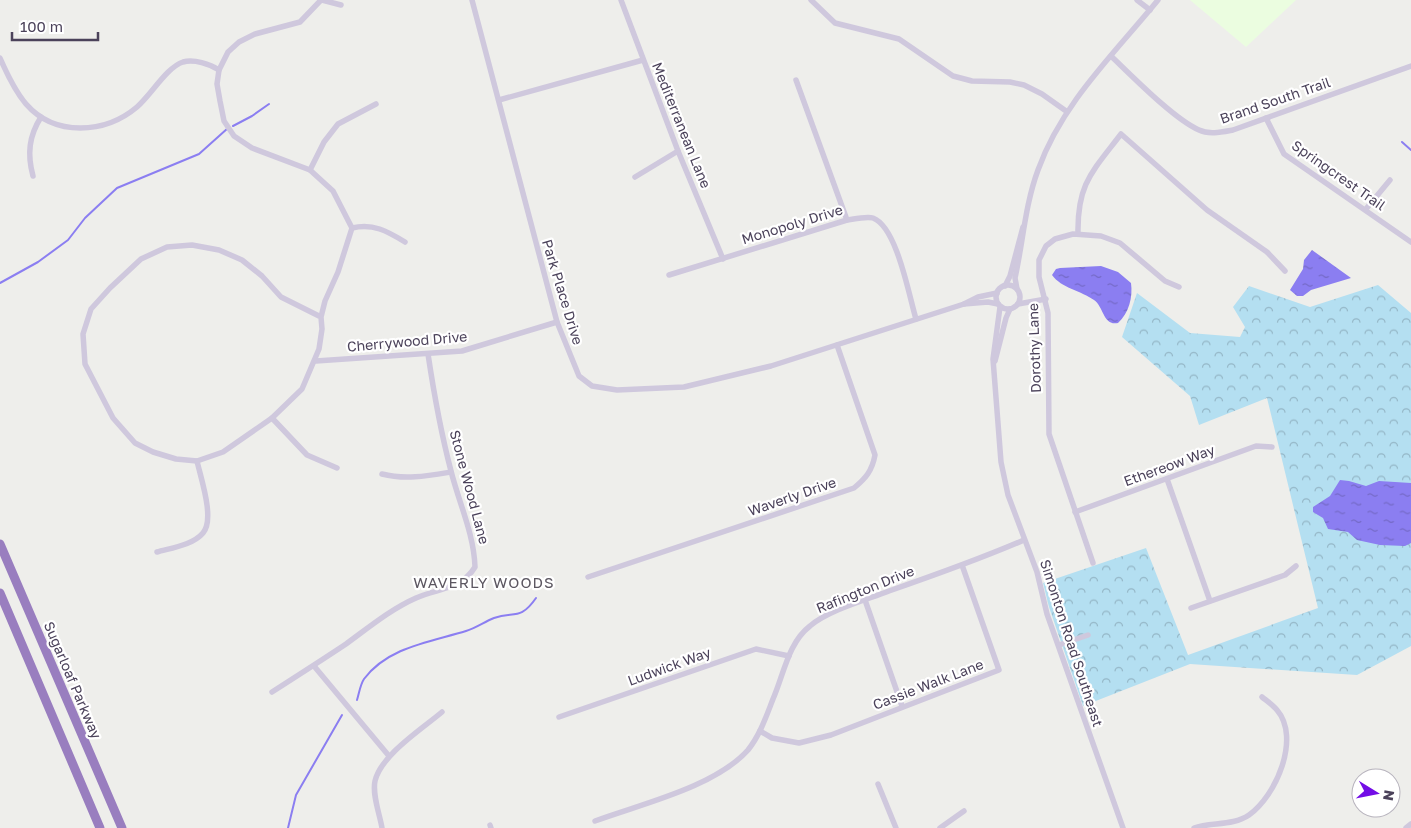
<svg xmlns="http://www.w3.org/2000/svg" width="1411" height="828" viewBox="0 0 1411 828" font-family="'Golos Text',sans-serif">
  <style>
    .commercial { fill: #ebfde0 }
    .forest { fill: url(#forest-crowns) }
    .water { fill: url(#water-ripples) }
    .lines { fill: none; stroke-linecap: round; stroke-linejoin: round }
    .stream { stroke: #8b7ef1; stroke-width: 2 }
    .minor { stroke: #cfc8dd; stroke-width: 5.5 }
    .highway { stroke: #997ebf; stroke-width: 9 }
    .labels { text-anchor: middle; dominant-baseline: central; stroke-width: 4.5; stroke-linejoin: round; paint-order: stroke }
    .street-label { font-size: 14px; fill: #4b425a; stroke: #fff }
    .neighbourhood-label { font-size: 15px; letter-spacing: 1px; fill: #5c5761; stroke: #fff }
  </style>
  <defs>
    <pattern id="forest-crowns" width="20" height="18" patternUnits="userSpaceOnUse" patternTransform="scale(1.25)"><rect width="20" height="18" fill="#b4dff1"/><path d="M2 6a3 3 0 1 1 6 0M12 15a3 3 0 1 1 6 0" fill="none" stroke="#94b6c6"/></pattern>
    <pattern id="water-ripples" width="26" height="14" patternUnits="userSpaceOnUse" patternTransform="scale(1.25)"><rect width="26" height="14" fill="#8b7ef1"/><path d="M2 4q2-2 4 0t4 0M15 11q2-2 4 0t4 0" fill="none" stroke="#7469c6"/></pattern>
  </defs>
  <rect width="100%" height="100%" fill="#eeeeeb"/>
  <polygon class="commercial" points="1190,0 1296,0 1246,47"/>
  <polygon class="forest" points="1378,285 1411,313 1411,646 1357,675 1190,664 1083,706 1049,607 1043,583 1146,548 1188,655 1318,608 1267,398 1199,425 1190,396 1122,337 1137,293 1190,333 1240,337 1245,327 1233,307 1249,286 1310,307"/>
  <g class="water">
    <polygon points="1312,250 1351,278 1311,290 1303,296 1297,296 1290,290 1303,269 1304,260"/>
    <path d="M1101,266L1118,272L1131,283C1133,297 1129,313 1118,323C1103,326 1104,307 1094,300C1082,291 1061,288 1052,275L1056,269L1060,268Z"/>
    <polygon points="1340,480 1349,481 1366,486 1379,481 1411,483 1411,543 1405,546 1380,545 1357,540 1348,532 1328,529 1323,518 1313,512 1313,507 1330,496"/>
  </g>
  <g class="lines">
    <g class="stream">
      <polyline points="233,126 252,116 269,104"/>
      <polyline points="1402,142 1411,150"/>
      <polyline points="0,283 38,262 68,240 85,218 117,188 199,154 228,128"/>
      <path d="M357,700C359,694 360,685 364,679C388,647 430,642 466,631C476,628 484,622 494,618C514,611 520,621 536,598"/>
      <polyline points="288,828 296,795 342,715"/>
    </g>
    <g class="minor">
      <polyline points="322,0 341,5"/>
      <polyline points="472,0 557,322 579,376 592,386 617,390 684,387 771,366 964,304 988,302 998,304"/>
      <polyline points="621,0 678,151 723,259"/>
      <polyline points="811,0 835,23 899,39 953,76 972,81 1010,82 1024,85 1042,94 1066,111"/>
      <polyline points="1137,0 1150,10"/>
      <path d="M1111,56C1132,76 1174,119 1199,130C1209,135 1222,132 1233,130L1411,66"/>
      <path d="M0,58C7,74 15,91 26,104C55,137 105,134 137,107C151,95 167,67 183,62C194,59 210,64 219,70"/>
      <polyline points="796,80 847,220"/>
      <polyline points="499,100 643,60"/>
      <polyline points="1266,118 1284,154 1411,242"/>
      <polyline points="310,170 324,142 338,124 376,104"/>
      <path d="M33,176C27,154 29,136 41,117"/>
      <polyline points="635,177 678,151"/>
      <polyline points="1366,209 1390,180"/>
      <path d="M352,228C373,223 387,231 405,242"/>
      <path d="M1078,234C1077,184 1092,172 1121,134L1207,210L1267,252L1285,271"/>
      <path d="M669,275L847,220C854,219 867,216 873,218C897,227 909,296 916,319"/>
      <circle cx="1008" cy="297" r="12"/>
      <polyline points="1005,286 1010,276 1023,227"/>
      <path d="M1017,289L1015,278C1023,242 1025,205 1038,170C1062,103 1114,54 1158,0"/>
      <polyline points="964,304 978,297 997,293"/>
      <polyline points="1018,304 1046,299"/>
      <polyline points="1000,307 993,359 1001,462 1008,495 1037,572 1047,614 1123,828"/>
      <polyline points="321,317 281,297 262,276 242,260 219,250 192,245 167,247 141,259 110,288 91,309 83,334 85,364 113,418 135,443 153,452 176,459 197,461 223,452 272,418 302,389 319,349 322,329 321,317 325,301 338,272 352,228 333,191 310,170 252,148 234,136 224,121 220,101 217,84 219,70 228,52 239,42 255,34 300,22 321,0"/>
      <polyline points="316,361 462,351 557,322"/>
      <polyline points="995,361 1006,318 1010,309"/>
      <polyline points="272,418 307,455 337,468"/>
      <path d="M382,474C405,480 427,476 451,472"/>
      <polyline points="1167,479 1210,601"/>
      <polyline points="1075,512 1256,446 1272,447"/>
      <path d="M157,552C171,548 193,545 203,533C215,519 201,479 197,461"/>
      <polyline points="1093,563 1049,434 1048,313 1039,277 1039,260 1046,246 1055,239 1073,234 1101,236 1120,243 1165,281 1179,287"/>
      <path d="M588,577L854,488C866,478 872,471 875,455L837,345"/>
      <polyline points="865,600 902,706"/>
      <polyline points="1191,608 1285,575 1296,566"/>
      <polyline points="1059,645 1088,635"/>
      <polyline points="314,666 389,756"/>
      <path d="M272,692C297,676 322,660 346,644C368,628 391,609 416,598C438,588 461,590 475,567C474,534 459,503 451,471C441,433 434,394 428,354"/>
      <polyline points="559,717 756,649 789,656"/>
      <polyline points="760,731 772,738 799,743 831,735 999,670 962,565"/>
      <polyline points="878,784 896,828"/>
      <path d="M595,821C641,804 715,787 748,750C760,735 766,717 773,699C784,674 788,643 810,626C829,610 866,600 889,591C935,575 980,559 1024,540"/>
      <polyline points="490,825 491,828"/>
      <path d="M382,828C380,815 372,795 375,781C381,755 422,729 442,712"/>
      <polyline points="940,828 964,811"/>
      <path d="M1194,828C1211,822 1233,826 1249,815C1276,796 1301,738 1277,710C1273,705 1267,701 1262,697"/>
      <polyline points="1406,828 1411,824"/>
    </g>
    <g class="highway">
      <polyline points="0,544 122,828"/>
      <polyline points="0,593 100,828"/>
    </g>
  </g>
  <g class="labels">
    <g class="street-label">
      <text transform="translate(1275 100) rotate(-19)">Brand South Trail</text>
      <text transform="translate(682 125) rotate(68)">Mediterranean Lane</text>
      <text transform="translate(1339 175) rotate(35)">Springcrest Trail</text>
      <text transform="translate(792 224) rotate(-17)">Monopoly Drive</text>
      <text transform="translate(563 292) rotate(73)">Park Place Drive</text>
      <text transform="translate(407 341) rotate(-5)">Cherrywood Drive</text>
      <text transform="translate(1034 348) rotate(-92)">Dorothy Lane</text>
      <text transform="translate(1169 465) rotate(-20)">Ethereow Way</text>
      <text transform="translate(470 487) rotate(75)">Stone Wood Lane</text>
      <text transform="translate(792 496) rotate(-19)">Waverly Drive</text>
      <text transform="translate(865 589) rotate(-22)">Rafington Drive</text>
      <text transform="translate(1072 643) rotate(72)">Simonton Road Southeast</text>
      <text transform="translate(669 666) rotate(-20)">Ludwick Way</text>
      <text transform="translate(73 680) rotate(67)">Sugarloaf Parkway</text>
      <text transform="translate(928 684) rotate(-21)">Cassie Walk Lane</text>
    </g>
    <g class="neighbourhood-label">
      <text x="484" y="582">WAVERLY WOODS</text>
    </g>
  </g>
  <g transform="translate(1376 793) rotate(100)"><circle r="24" fill="#ffffff" stroke="#b7b3bd"/>
  <path d="M0-4L9 19L0 12L-9 19Z" fill="#730de6"/>
  <text y="-8" font-size="14" font-weight="bold" text-anchor="middle" fill="#4b425a">N</text>
  </g>
  <path d="M12 32v8h86v-8" fill="none" stroke="#4b425a" stroke-width="2.5"/>
  <text x="20" y="32" font-size="15" fill="#4b425a" stroke="#ffffff" stroke-width="4" paint-order="stroke">100 m</text>
</svg>
